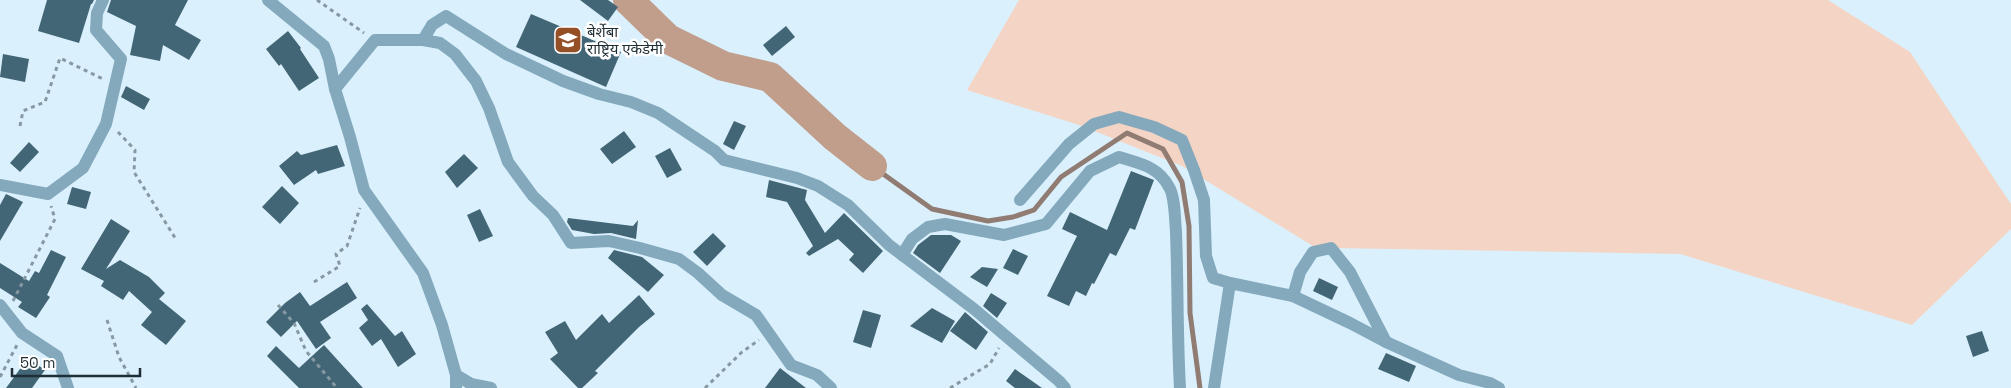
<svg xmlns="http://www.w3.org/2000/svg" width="2011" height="388" viewBox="0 0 2011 388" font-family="'Space Grotesk','Noto Sans Devanagari',sans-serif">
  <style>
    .green { fill: #f4d5c5 }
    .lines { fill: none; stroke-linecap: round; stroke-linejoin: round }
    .stream { stroke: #907c72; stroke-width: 5 }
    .river { stroke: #c19e8c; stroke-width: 30 }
    .building { fill: #436677 }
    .path { stroke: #8699a3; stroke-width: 3; stroke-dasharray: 4 4; stroke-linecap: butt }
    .street { stroke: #84a9bc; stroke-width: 12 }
    .labels { text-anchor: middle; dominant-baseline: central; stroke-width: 5; stroke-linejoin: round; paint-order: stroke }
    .poi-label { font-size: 15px; fill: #1f2e35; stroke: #fff; text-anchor: start }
  </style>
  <rect width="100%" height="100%" fill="#daf1fd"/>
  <polygon class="green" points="1019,0 1828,0 1910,52 2011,204 2011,229 1912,325 1680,254 1331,248 1313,246 1182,166 1079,125 967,90"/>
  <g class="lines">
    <polyline class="stream" points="872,166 932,209 988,221 1013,217 1034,210 1061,177 1127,133 1163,149 1182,182 1189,226 1190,313 1200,388"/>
    <polyline class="river" points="628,0 668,39 723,66 770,77 835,137 872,166"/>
  </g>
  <g class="building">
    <polygon points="47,0 94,0 92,4 91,4 79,43 38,31"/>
    <polygon points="111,0 188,0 175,25 201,40 189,60 163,45 160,61 130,55 136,26 107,12"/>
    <polygon points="580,0 608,0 618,7 608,21"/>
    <polygon points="531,14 621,52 606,87 516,47"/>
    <polygon points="786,26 795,37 772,56 763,45"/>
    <polygon points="288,31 301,48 300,49 319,78 299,91 281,64 279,66 266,49"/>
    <polygon points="3,54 29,59 25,82 0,77"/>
    <polygon points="126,86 150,99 144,110 121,97"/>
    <polygon points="734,121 746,126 734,150 723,144"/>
    <polygon points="624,131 636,147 612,164 600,149"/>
    <polygon points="29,142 39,152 20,172 10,163"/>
    <polygon points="337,145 345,166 318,174 316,170 294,185 279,166 297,151 301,155"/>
    <polygon points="670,148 682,170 667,178 655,156"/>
    <polygon points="464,154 478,168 457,188 445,172"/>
    <polygon points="1131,171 1154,180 1135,230 1130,228 1116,256 1110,253 1094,284 1092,283 1086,296 1076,291 1069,306 1047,296 1077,236 1062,229 1070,212 1107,230"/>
    <polygon points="769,180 807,190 805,200 825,233 844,213 883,251 863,273 849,260 854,254 838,239 809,256 806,253 813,246 787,202 766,197"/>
    <polygon points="282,186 299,203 280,224 262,207"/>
    <polygon points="72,187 91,192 86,209 67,204"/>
    <polygon points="6,194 23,202 0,241 0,205"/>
    <polygon points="480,209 493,236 479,242 467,215"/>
    <polygon points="568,218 633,226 638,220 636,239 611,233 594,234 572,230 567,222"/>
    <polygon points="111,219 130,231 106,269 120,260 149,277 165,293 159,299 186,321 166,345 141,325 152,312 129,291 123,300 101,286 104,281 81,269"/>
    <polygon points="713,233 726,246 707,266 693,252"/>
    <polygon points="931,235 951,235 961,241 940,273 913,253 918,245"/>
    <polygon points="1013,249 1028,256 1018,275 1003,268"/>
    <polygon points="51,250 66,257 47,295 50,297 36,318 18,307 22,302 0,288 0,263 29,281 35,271 39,273"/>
    <polygon points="614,250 642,257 664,275 648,292 608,258"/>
    <polygon points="982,267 998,269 987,287 970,277"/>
    <polygon points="1319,278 1338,287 1332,300 1313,291"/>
    <polygon points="347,282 357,298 320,322 331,338 316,349 297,321 281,337 266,322 285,303 300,292 310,306"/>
    <polygon points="991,293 1007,303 997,318 983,306"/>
    <polygon points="639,295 655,314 639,327 595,371 598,373 582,388 578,388 550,359 558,353 545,332 565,321 576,340 602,314 609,323"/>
    <polygon points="367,304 395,336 402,331 416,354 398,367 381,339 372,346 359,328 368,320 361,309"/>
    <polygon points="932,308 955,321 942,343 910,326"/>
    <polygon points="863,310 881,315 871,348 853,342"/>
    <polygon points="965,312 988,332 976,350 950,331"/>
    <polygon points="1982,331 1989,351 1973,357 1966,336"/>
    <polygon points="324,345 363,388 299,388 267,356 276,346 299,368"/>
    <polygon points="1386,353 1416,366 1409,382 1378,369"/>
    <polygon points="28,358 45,370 32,388 6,388"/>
    <polygon points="780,368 806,388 765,388"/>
    <polygon points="1015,369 1042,388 1015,388 1006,381"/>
  </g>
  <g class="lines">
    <g class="path">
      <polyline points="317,0 364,33"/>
      <polyline points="20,126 23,111 45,102 60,58 103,79"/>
      <polyline points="118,132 135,150 134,172 177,241"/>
      <polyline points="314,282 340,266 336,254 347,246 360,208"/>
      <polyline points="13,301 55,219 51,206"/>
      <polyline points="278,305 294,323 306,351 337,388"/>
      <polyline points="107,320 119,357 136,388"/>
      <polyline points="0,377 17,345"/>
      <polyline points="705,388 742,352 759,340"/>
      <polyline points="950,388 990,364 999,348"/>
    </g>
    <g class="street">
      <polyline points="268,0 324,46 329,59 335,89 350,137 364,190 423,273 442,325 456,375 456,388"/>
      <polyline points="423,40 432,25 446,16 506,54 563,81 599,94 631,102 658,113 715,151 724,160 797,178 818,186 848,205 889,245 974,309 1059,381 1065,388"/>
      <polyline points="335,89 375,40 423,40 440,43 455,54 476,81 489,108 508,162 533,196 553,215 571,243 609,241 640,248 679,259 698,273 722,295 756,315 791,365 817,375 831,388"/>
      <polyline points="0,185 48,194 83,168 106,124 121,59 96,30 97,13 103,0"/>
      <polyline points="1020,200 1069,144 1094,124 1119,117 1154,127 1182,140 1194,170 1204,200 1206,256 1213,278 1230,283"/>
      <path d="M902,255L912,239L928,227L945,224L1004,235L1046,224L1090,171L1119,157C1140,164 1158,166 1169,187C1175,196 1175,221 1176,232C1178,284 1177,336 1180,388"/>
      <polyline points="1293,296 1300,272 1313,252 1331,248 1350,272 1386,342"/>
      <polyline points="0,305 22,333 57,356 68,388"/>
      <polyline points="456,375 471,384 491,388"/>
      <polyline points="1214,388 1230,283 1293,296 1350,323 1386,342 1459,375 1490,383 1499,388"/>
    </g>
  </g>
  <defs>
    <symbol id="school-square" viewBox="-11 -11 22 22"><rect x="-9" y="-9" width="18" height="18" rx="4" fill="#954f26" stroke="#fff"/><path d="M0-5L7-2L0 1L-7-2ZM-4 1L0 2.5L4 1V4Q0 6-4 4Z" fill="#fff"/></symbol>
  </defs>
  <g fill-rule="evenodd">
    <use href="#school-square" x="552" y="24" width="32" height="32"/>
  </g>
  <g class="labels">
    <g class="poi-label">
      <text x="587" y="31">बेर्शेबा<tspan x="587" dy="17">राष्ट्रिय एकेडेमी</tspan></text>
    </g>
  </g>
  <path d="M12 368v8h128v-8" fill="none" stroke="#1f2e35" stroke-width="2.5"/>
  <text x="20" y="368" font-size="15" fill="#1f2e35" stroke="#ffffff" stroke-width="4" paint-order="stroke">50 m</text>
</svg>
